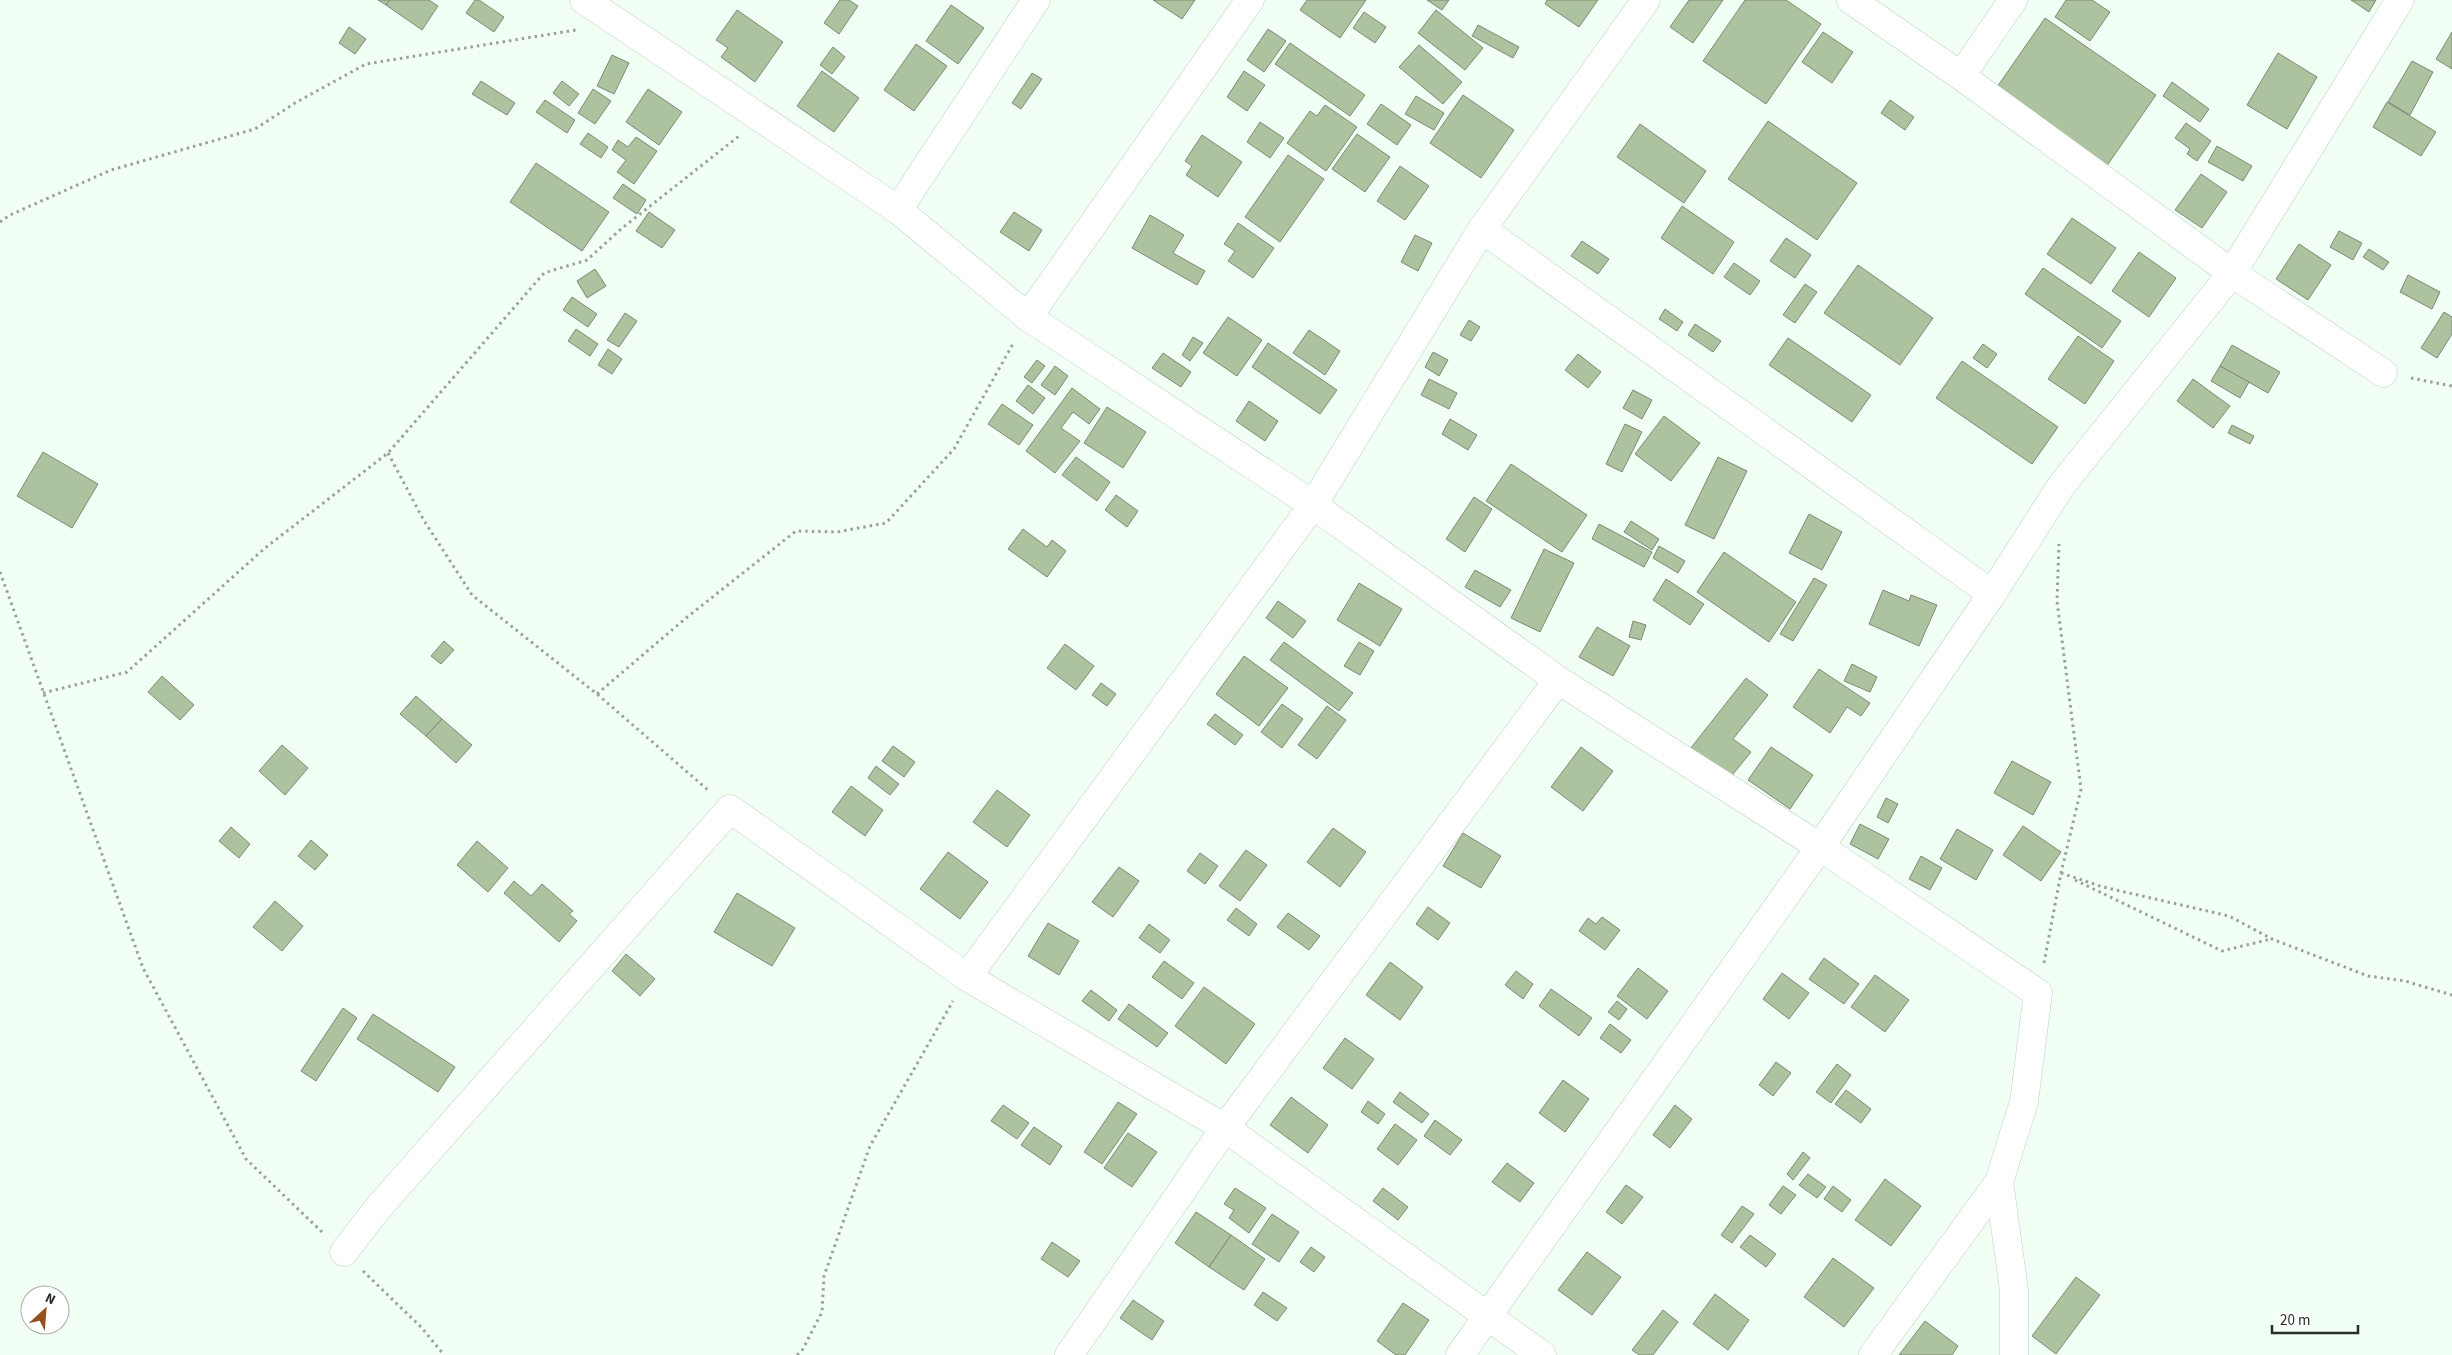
<svg xmlns="http://www.w3.org/2000/svg" width="2452" height="1355" viewBox="0 0 2452 1355" font-family="'Source Sans 3',sans-serif">
  <style>
    .building { fill: #adc29e; stroke: #7e8a75 }
    .lines { fill: none; stroke-linecap: round; stroke-linejoin: round }
    .minor-casing { stroke: #bad0bf; stroke-width: 29 }
    .path { stroke: #98a29a; stroke-width: 3; stroke-dasharray: 2.5 4; stroke-linecap: butt }
    .minor { stroke: #fff; stroke-width: 28 }
  </style>
  <rect width="100%" height="100%" fill="#f2fff4"/>
  <g class="building">
    <polygon points="378,0 390,0 386,5"/>
    <polygon points="390,0 429,0 438,6 422,30 386,5"/>
    <polygon points="475,0 479,0 504,17 494,32 466,13"/>
    <polygon points="840,0 849,0 858,6 839,34 824,23"/>
    <polygon points="1153,0 1195,0 1182,19"/>
    <polygon points="1307,0 1366,0 1340,38 1300,10"/>
    <polygon points="1427,0 1449,0 1442,10"/>
    <polygon points="1547,0 1598,0 1579,27 1545,4"/>
    <polygon points="1689,0 1723,0 1693,43 1670,27"/>
    <polygon points="1745,0 1786,0 1821,24 1766,104 1703,61"/>
    <polygon points="2066,0 2092,0 2110,12 2090,41 2055,17"/>
    <polygon points="2351,0 2376,0 2369,12"/>
    <polygon points="951,5 984,28 958,64 926,41"/>
    <polygon points="737,10 783,42 755,82 721,57 728,48 716,40"/>
    <polygon points="1436,10 1483,48 1465,70 1418,33"/>
    <polygon points="1364,12 1386,27 1375,43 1353,28"/>
    <polygon points="2045,18 2156,95 2106,167 1995,90"/>
    <polygon points="1478,25 1519,47 1513,58 1472,36"/>
    <polygon points="349,27 366,39 355,54 339,43"/>
    <polygon points="1268,29 1286,41 1264,72 1247,60"/>
    <polygon points="1823,32 1853,52 1832,83 1802,62"/>
    <polygon points="2452,32 2452,69 2436,59"/>
    <polygon points="1290,43 1365,95 1350,116 1275,64"/>
    <polygon points="916,44 947,66 914,111 884,90"/>
    <polygon points="1419,45 1462,82 1443,104 1399,67"/>
    <polygon points="833,47 845,57 832,74 820,65"/>
    <polygon points="2278,53 2317,77 2287,129 2247,105"/>
    <polygon points="612,55 629,63 614,94 597,86"/>
    <polygon points="2412,61 2433,72 2410,115 2388,102"/>
    <polygon points="822,71 859,98 834,132 797,106"/>
    <polygon points="1244,71 1265,85 1247,111 1227,97"/>
    <polygon points="1032,73 1042,79 1021,109 1012,103"/>
    <polygon points="481,81 515,103 507,115 472,94"/>
    <polygon points="562,81 579,94 569,106 553,93"/>
    <polygon points="2172,82 2209,109 2200,122 2163,96"/>
    <polygon points="593,89 611,101 595,124 578,113"/>
    <polygon points="648,89 682,112 659,145 626,122"/>
    <polygon points="1463,95 1514,130 1481,178 1430,143"/>
    <polygon points="1416,96 1444,113 1434,130 1405,114"/>
    <polygon points="545,100 575,120 567,133 536,112"/>
    <polygon points="1890,100 1914,117 1905,130 1881,113"/>
    <polygon points="2387,102 2436,132 2421,156 2373,127"/>
    <polygon points="1381,104 1411,125 1397,145 1367,124"/>
    <polygon points="1325,105 1357,127 1326,171 1287,143 1310,111 1317,116"/>
    <polygon points="1768,121 1857,183 1817,240 1728,179"/>
    <polygon points="1260,122 1284,138 1270,158 1247,142"/>
    <polygon points="2186,123 2211,141 2197,161 2187,154 2190,149 2175,138"/>
    <polygon points="1640,124 1706,171 1684,203 1617,157"/>
    <polygon points="588,133 608,147 601,158 580,144"/>
    <polygon points="1357,134 1390,157 1365,192 1332,169"/>
    <polygon points="1202,135 1242,162 1218,197 1186,175 1192,166 1185,161"/>
    <polygon points="636,137 657,151 634,184 617,172 626,160 612,150 618,140 628,147"/>
    <polygon points="2217,146 2252,166 2243,181 2208,162"/>
    <polygon points="1288,155 1324,179 1280,242 1245,217"/>
    <polygon points="536,163 609,212 582,251 510,202"/>
    <polygon points="1400,166 1429,186 1405,220 1377,201"/>
    <polygon points="2201,174 2227,192 2202,228 2175,210"/>
    <polygon points="623,184 646,200 637,214 613,198"/>
    <polygon points="1682,206 1734,242 1713,274 1661,238"/>
    <polygon points="649,212 675,230 662,248 636,231"/>
    <polygon points="1014,212 1042,230 1029,251 1000,232"/>
    <polygon points="1150,215 1184,235 1173,253 1205,271 1197,285 1132,248"/>
    <polygon points="2072,218 2116,248 2091,284 2047,254"/>
    <polygon points="1238,223 1274,248 1253,278 1228,261 1235,251 1224,244"/>
    <polygon points="2339,231 2362,243 2353,260 2330,247"/>
    <polygon points="1415,235 1432,243 1418,271 1401,262"/>
    <polygon points="1786,238 1811,255 1795,278 1770,261"/>
    <polygon points="1582,241 1609,259 1598,274 1571,256"/>
    <polygon points="2299,244 2331,265 2308,300 2276,279"/>
    <polygon points="2369,249 2389,262 2383,270 2363,257"/>
    <polygon points="2139,252 2176,278 2149,317 2112,291"/>
    <polygon points="1734,263 1760,281 1750,295 1724,277"/>
    <polygon points="1858,265 1933,318 1900,365 1824,313"/>
    <polygon points="2043,268 2121,321 2102,348 2025,294"/>
    <polygon points="595,269 606,286 587,298 577,281"/>
    <polygon points="2408,275 2440,292 2432,309 2400,292"/>
    <polygon points="1805,284 1817,292 1795,323 1783,315"/>
    <polygon points="572,297 597,314 588,327 563,310"/>
    <polygon points="1665,309 1683,322 1677,331 1659,319"/>
    <polygon points="2444,312 2452,317 2452,334 2437,358 2421,348"/>
    <polygon points="625,313 637,321 619,347 607,340"/>
    <polygon points="1228,317 1262,340 1237,376 1203,353"/>
    <polygon points="1469,320 1480,327 1471,341 1460,335"/>
    <polygon points="1695,324 1721,341 1713,352 1688,335"/>
    <polygon points="576,329 598,344 590,356 568,341"/>
    <polygon points="1309,330 1340,351 1325,375 1293,353"/>
    <polygon points="2078,336 2114,361 2085,404 2048,379"/>
    <polygon points="1193,337 1203,343 1190,361 1182,355"/>
    <polygon points="1788,338 1871,395 1852,422 1769,365"/>
    <polygon points="1268,343 1337,390 1320,414 1252,367"/>
    <polygon points="1983,344 1997,354 1987,368 1973,358"/>
    <polygon points="2232,345 2280,372 2268,393 2220,366"/>
    <polygon points="608,349 622,359 612,374 598,365"/>
    <polygon points="1433,352 1448,360 1439,376 1425,367"/>
    <polygon points="1163,353 1191,372 1181,387 1152,368"/>
    <polygon points="1578,354 1601,372 1588,388 1565,370"/>
    <polygon points="1037,360 1045,366 1032,383 1024,377"/>
    <polygon points="1962,361 2058,427 2032,464 1936,398"/>
    <polygon points="1055,366 1068,376 1055,395 1041,385"/>
    <polygon points="2220,366 2249,382 2240,398 2211,381"/>
    <polygon points="1429,379 1457,393 1449,409 1421,395"/>
    <polygon points="2193,379 2230,406 2213,428 2177,401"/>
    <polygon points="1028,385 1045,398 1033,414 1016,401"/>
    <polygon points="1072,388 1100,409 1089,424 1073,412 1061,428 1080,441 1055,473 1026,451"/>
    <polygon points="1633,390 1652,400 1642,419 1623,408"/>
    <polygon points="1249,401 1278,421 1265,441 1236,421"/>
    <polygon points="1002,404 1033,425 1019,445 988,424"/>
    <polygon points="1107,407 1146,432 1123,468 1084,443"/>
    <polygon points="1664,416 1700,443 1671,481 1635,454"/>
    <polygon points="1450,419 1477,435 1468,450 1442,434"/>
    <polygon points="1625,424 1642,432 1622,472 1606,464"/>
    <polygon points="2232,425 2254,436 2250,444 2228,433"/>
    <polygon points="43,452 98,484 72,528 17,496"/>
    <polygon points="1076,457 1110,482 1097,501 1062,475"/>
    <polygon points="1718,457 1747,471 1714,539 1685,525"/>
    <polygon points="1511,464 1587,515 1562,552 1486,501"/>
    <polygon points="1116,495 1138,511 1127,527 1105,510"/>
    <polygon points="1474,497 1492,509 1465,552 1446,539"/>
    <polygon points="1809,514 1842,532 1822,570 1789,553"/>
    <polygon points="1631,521 1659,539 1652,550 1624,532"/>
    <polygon points="1599,524 1652,552 1644,567 1592,539"/>
    <polygon points="1023,529 1047,547 1052,540 1066,551 1047,577 1008,549"/>
    <polygon points="1659,546 1685,561 1678,573 1653,558"/>
    <polygon points="1544,549 1574,563 1540,632 1511,618"/>
    <polygon points="1724,552 1796,602 1769,642 1697,592"/>
    <polygon points="1475,570 1511,590 1500,607 1465,587"/>
    <polygon points="1814,578 1827,585 1793,641 1780,634"/>
    <polygon points="1666,579 1704,604 1690,625 1653,600"/>
    <polygon points="1359,583 1402,609 1380,646 1337,620"/>
    <polygon points="1883,590 1909,601 1911,595 1937,605 1919,646 1869,624"/>
    <polygon points="1278,601 1306,621 1293,638 1266,618"/>
    <polygon points="1633,621 1646,625 1641,640 1629,637"/>
    <polygon points="1597,627 1630,646 1613,676 1579,657"/>
    <polygon points="444,641 454,650 441,664 431,656"/>
    <polygon points="1284,642 1353,693 1339,711 1270,660"/>
    <polygon points="1359,642 1374,651 1360,675 1344,666"/>
    <polygon points="1065,644 1094,666 1076,690 1047,668"/>
    <polygon points="1244,656 1288,688 1259,726 1216,694"/>
    <polygon points="1852,664 1877,677 1870,692 1844,681"/>
    <polygon points="1819,669 1870,703 1861,716 1847,707 1830,733 1793,707"/>
    <polygon points="162,676 194,705 180,720 148,692"/>
    <polygon points="1746,678 1768,695 1733,739 1751,752 1729,779 1690,749"/>
    <polygon points="1101,683 1116,694 1107,706 1092,695"/>
    <polygon points="416,696 442,719 426,736 400,714"/>
    <polygon points="1282,704 1303,719 1282,748 1261,732"/>
    <polygon points="1327,706 1346,720 1317,759 1298,745"/>
    <polygon points="1215,714 1243,735 1235,745 1207,724"/>
    <polygon points="442,719 472,745 456,763 426,736"/>
    <polygon points="282,745 308,768 285,795 259,771"/>
    <polygon points="893,746 915,762 904,777 882,761"/>
    <polygon points="1581,747 1613,771 1583,811 1551,787"/>
    <polygon points="1771,747 1813,775 1790,809 1748,780"/>
    <polygon points="2012,761 2051,782 2033,815 1994,793"/>
    <polygon points="876,766 899,784 890,795 868,778"/>
    <polygon points="851,786 883,810 865,836 832,812"/>
    <polygon points="997,790 1030,815 1007,847 973,822"/>
    <polygon points="1886,798 1898,804 1888,823 1877,817"/>
    <polygon points="1860,824 1889,839 1878,859 1850,844"/>
    <polygon points="2023,826 2061,852 2041,881 2003,855"/>
    <polygon points="231,827 250,844 239,858 219,841"/>
    <polygon points="1333,828 1366,852 1340,887 1307,862"/>
    <polygon points="1957,829 1993,850 1976,880 1940,859"/>
    <polygon points="1463,833 1501,856 1481,888 1443,866"/>
    <polygon points="311,840 328,855 315,870 298,856"/>
    <polygon points="477,841 508,868 488,892 457,865"/>
    <polygon points="1246,850 1267,865 1240,901 1219,886"/>
    <polygon points="948,852 988,882 960,919 920,889"/>
    <polygon points="1200,853 1218,866 1205,884 1187,871"/>
    <polygon points="1921,856 1942,868 1930,890 1909,879"/>
    <polygon points="1119,867 1139,881 1113,917 1092,902"/>
    <polygon points="514,881 531,896 542,884 573,911 569,914 577,921 559,942 504,893"/>
    <polygon points="737,893 795,928 772,966 714,932"/>
    <polygon points="275,901 303,926 282,951 253,927"/>
    <polygon points="1428,907 1450,923 1438,940 1416,924"/>
    <polygon points="1236,908 1257,924 1249,936 1227,920"/>
    <polygon points="1288,913 1320,936 1309,950 1277,927"/>
    <polygon points="1602,917 1620,930 1605,950 1579,931 1588,918 1596,924"/>
    <polygon points="1048,923 1079,941 1059,975 1028,956"/>
    <polygon points="1149,924 1170,940 1160,953 1139,938"/>
    <polygon points="626,954 655,979 640,996 612,971"/>
    <polygon points="1824,958 1859,984 1844,1004 1809,979"/>
    <polygon points="1164,961 1194,983 1182,999 1152,977"/>
    <polygon points="1390,962 1423,987 1400,1020 1366,995"/>
    <polygon points="1638,968 1668,991 1647,1019 1617,996"/>
    <polygon points="1516,971 1533,984 1523,999 1505,985"/>
    <polygon points="1782,973 1809,993 1789,1019 1763,999"/>
    <polygon points="1875,975 1909,1000 1885,1032 1851,1007"/>
    <polygon points="1204,987 1255,1024 1226,1064 1175,1026"/>
    <polygon points="1551,989 1592,1018 1579,1036 1539,1006"/>
    <polygon points="1091,990 1117,1010 1109,1021 1082,1001"/>
    <polygon points="1617,1001 1627,1009 1619,1020 1608,1012"/>
    <polygon points="1129,1004 1168,1033 1157,1047 1118,1019"/>
    <polygon points="343,1008 357,1018 316,1081 301,1071"/>
    <polygon points="373,1014 455,1067 438,1092 357,1039"/>
    <polygon points="1610,1024 1631,1040 1621,1053 1600,1038"/>
    <polygon points="1345,1038 1374,1059 1352,1089 1323,1068"/>
    <polygon points="1776,1062 1791,1073 1773,1096 1759,1085"/>
    <polygon points="1837,1064 1851,1075 1831,1103 1816,1092"/>
    <polygon points="1563,1080 1589,1099 1565,1132 1539,1113"/>
    <polygon points="1846,1090 1871,1109 1861,1123 1835,1104"/>
    <polygon points="1400,1092 1429,1114 1422,1123 1393,1102"/>
    <polygon points="1291,1097 1328,1125 1308,1153 1270,1125"/>
    <polygon points="1368,1101 1385,1114 1378,1124 1361,1112"/>
    <polygon points="1118,1102 1137,1114 1102,1164 1084,1152"/>
    <polygon points="1003,1105 1029,1123 1017,1139 991,1121"/>
    <polygon points="1675,1105 1692,1119 1670,1148 1653,1135"/>
    <polygon points="1435,1120 1462,1140 1450,1155 1424,1136"/>
    <polygon points="1395,1124 1417,1140 1398,1165 1377,1149"/>
    <polygon points="1034,1127 1062,1146 1050,1165 1021,1145"/>
    <polygon points="1128,1133 1157,1152 1132,1187 1104,1168"/>
    <polygon points="1803,1152 1810,1158 1793,1180 1787,1174"/>
    <polygon points="1507,1163 1534,1183 1520,1202 1492,1182"/>
    <polygon points="1808,1174 1826,1187 1817,1198 1799,1185"/>
    <polygon points="1885,1179 1921,1206 1891,1246 1855,1220"/>
    <polygon points="1626,1185 1643,1197 1622,1224 1606,1212"/>
    <polygon points="1783,1186 1796,1195 1781,1214 1769,1205"/>
    <polygon points="1833,1186 1851,1200 1842,1212 1824,1199"/>
    <polygon points="1235,1188 1266,1208 1249,1233 1229,1218 1234,1210 1224,1204"/>
    <polygon points="1383,1188 1408,1207 1398,1220 1373,1201"/>
    <polygon points="1742,1206 1754,1214 1732,1243 1721,1235"/>
    <polygon points="1196,1212 1231,1235 1209,1267 1175,1243"/>
    <polygon points="1272,1214 1299,1232 1279,1262 1252,1244"/>
    <polygon points="1231,1235 1265,1259 1244,1290 1209,1267"/>
    <polygon points="1750,1235 1776,1254 1766,1267 1740,1247"/>
    <polygon points="1052,1242 1080,1261 1068,1277 1041,1259"/>
    <polygon points="1311,1247 1325,1257 1314,1272 1300,1262"/>
    <polygon points="1587,1252 1621,1277 1592,1315 1558,1290"/>
    <polygon points="1833,1258 1874,1288 1844,1327 1804,1297"/>
    <polygon points="2076,1277 2100,1295 2056,1354 2032,1336"/>
    <polygon points="1263,1292 1287,1308 1277,1321 1254,1305"/>
    <polygon points="1715,1294 1749,1320 1728,1350 1693,1324"/>
    <polygon points="1133,1300 1164,1321 1152,1340 1120,1318"/>
    <polygon points="1403,1303 1429,1320 1405,1355 1396,1355 1377,1341"/>
    <polygon points="1663,1310 1678,1322 1653,1355 1639,1355 1632,1350"/>
    <polygon points="1925,1321 1958,1346 1952,1355 1899,1355"/>
  </g>
  <g class="lines">
    <defs>
      <g id="minor">
        <polyline points="584,0 898,210 1028,317 1313,505 1558,680 1820,847 2038,993 2024,1102 1999,1182 1873,1355"/>
        <polyline points="1851,0 1961,76 2232,273 2383,373"/>
        <polyline points="1961,76 2013,0"/>
        <polyline points="898,210 1036,0"/>
        <polyline points="1482,229 1992,594"/>
        <polyline points="1028,317 1250,0"/>
        <polyline points="967,977 1313,505 1482,229 1646,0"/>
        <polyline points="1999,1182 2014,1290 2014,1355"/>
        <polyline points="344,1252 378,1208 730,809 967,977 1225,1128 1542,1355"/>
        <polyline points="1069,1355 1225,1128 1558,680"/>
        <polyline points="1460,1355 1820,847 1992,594 2061,486 2232,273 2400,0"/>
      </g>
    </defs>
    <use href="#minor" class="minor-casing"/>
    <g class="path">
      <polyline points="0,222 10,215 111,170 255,129 295,103 366,64 576,30"/>
      <polyline points="2411,378 2452,386"/>
      <polyline points="388,453 423,519 472,595 597,694 708,790"/>
      <polyline points="0,572 143,968 246,1159 322,1232"/>
      <polyline points="43,693 127,672 265,548 388,453 544,273 587,260 621,229 739,136"/>
      <polyline points="597,694 686,618 796,531 837,532 886,523 954,449 1014,342"/>
      <polyline points="2061,873 2103,887 2229,916 2272,939 2368,976 2405,981 2452,995"/>
      <polyline points="2075,880 2222,951 2271,939"/>
      <polyline points="2044,963 2061,873 2081,789 2057,601 2059,544"/>
      <polyline points="363,1271 422,1328 444,1355"/>
      <polyline points="797,1355 803,1349 822,1312 824,1276 870,1146 953,1001"/>
    </g>
    <use href="#minor" class="minor"/>
  </g>
  <g transform="translate(45 1310) rotate(26)"><circle r="24" fill="#ffffff" stroke="#a9aca9"/>
  <path d="M0-4L9 19L0 12L-9 19Z" fill="#93511f"/>
  <text y="-8" font-size="14" font-weight="bold" text-anchor="middle" fill="#272f29">N</text>
  </g>
  <path d="M2272 1325v8h86v-8" fill="none" stroke="#272f29" stroke-width="2.5"/>
  <text x="2280" y="1325" font-size="15" fill="#272f29" stroke="#ffffff" stroke-width="4" paint-order="stroke">20 m</text>
</svg>
